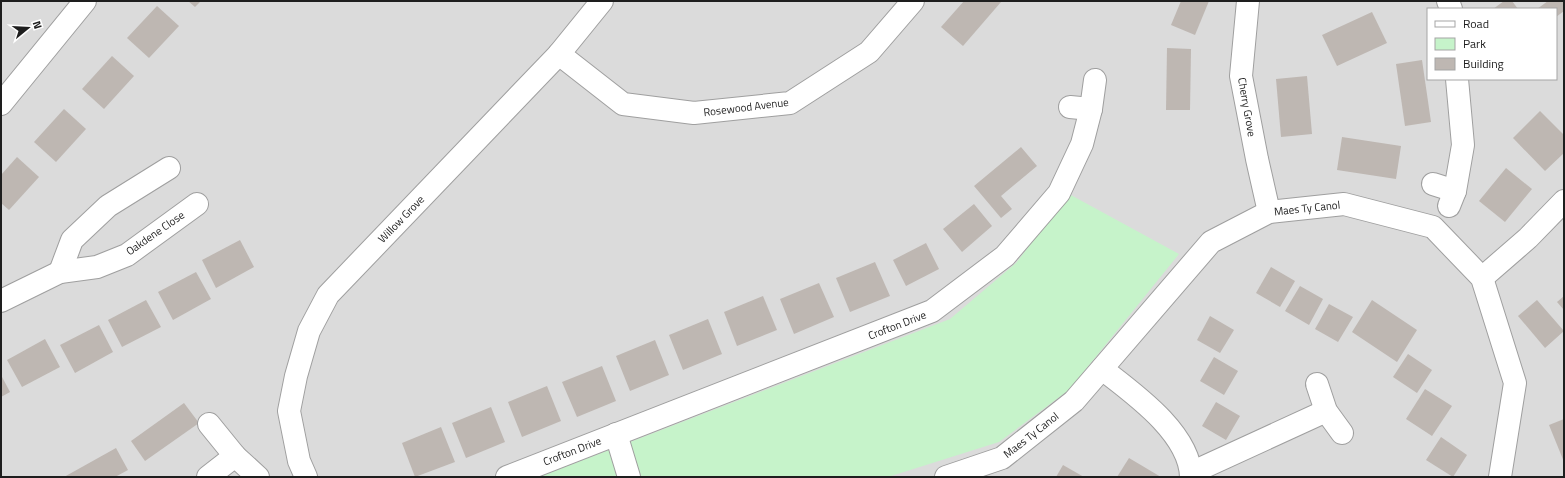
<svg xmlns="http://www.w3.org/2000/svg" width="1565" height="478" viewBox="0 0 1565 478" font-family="'Titillium Web',sans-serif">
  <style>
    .residential { fill: #dbdbdb; fill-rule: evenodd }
    .park { fill: #c6f3ca }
    .building { fill: #beb7b2 }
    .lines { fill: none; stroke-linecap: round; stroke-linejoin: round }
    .minor-casing { stroke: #9f9f9f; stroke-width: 24 }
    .minor { stroke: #fff; stroke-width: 22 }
    .labels { text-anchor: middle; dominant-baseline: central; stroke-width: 4; stroke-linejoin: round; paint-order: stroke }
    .street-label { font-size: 11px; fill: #1e1e1e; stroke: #fff }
  </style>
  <rect width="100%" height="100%" fill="#eeebe4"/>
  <path class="residential" d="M1,1H1564V477H1ZM1428,9H1556V79H1428Z"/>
  <polygon class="park" points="1069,194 1179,254 1069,390 999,442 888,477 539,477 950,319 1016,263"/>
  <g class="building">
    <polygon points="188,1 201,1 195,7"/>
    <polygon points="964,1 999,1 1001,2 963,46 941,27"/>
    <polygon points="1181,1 1209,1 1195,35 1171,25"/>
    <polygon points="1504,1 1512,1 1518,9 1493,9"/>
    <polygon points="1548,1 1564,1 1564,11 1556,17 1556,9 1537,9"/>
    <polygon points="157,6 179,26 149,58 127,38"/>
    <polygon points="1372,12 1387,43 1337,66 1322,35"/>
    <polygon points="1167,48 1191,49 1190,110 1166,110"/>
    <polygon points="112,56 134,76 104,109 82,89"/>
    <polygon points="1422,60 1431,122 1405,126 1396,64"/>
    <polygon points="1307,76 1312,134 1281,137 1276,79"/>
    <polygon points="64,109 86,129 56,162 34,142"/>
    <polygon points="1540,111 1564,135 1564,153 1545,171 1513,138"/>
    <polygon points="1342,137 1401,146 1396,179 1337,170"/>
    <polygon points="1021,147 1037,166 1001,196 1012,209 1001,218 974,186"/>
    <polygon points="17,157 39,177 9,210 1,203 1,175"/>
    <polygon points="1506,168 1532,189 1505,222 1479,201"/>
    <polygon points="974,204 992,226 962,252 943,229"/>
    <polygon points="240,240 254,267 216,288 202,260"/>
    <polygon points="926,243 939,269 906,286 893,260"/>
    <polygon points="875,262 890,296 850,312 836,278"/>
    <polygon points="1271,267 1295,281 1280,307 1256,293"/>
    <polygon points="196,272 211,299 173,320 158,292"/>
    <polygon points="819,283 834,317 794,334 780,299"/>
    <polygon points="1300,286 1323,299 1309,325 1285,311"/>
    <polygon points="763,296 777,330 737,346 724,312"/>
    <polygon points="1564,296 1564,310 1557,302"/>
    <polygon points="146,300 161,327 122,347 108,320"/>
    <polygon points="1372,300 1417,330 1397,362 1352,332"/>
    <polygon points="1537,300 1564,331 1545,348 1518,316"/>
    <polygon points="1329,304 1353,317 1338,342 1315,329"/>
    <polygon points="1210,316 1234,330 1220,353 1197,340"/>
    <polygon points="708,319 722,354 683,370 669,335"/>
    <polygon points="99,325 113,352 75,373 60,345"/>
    <polygon points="45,339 60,367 22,387 7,360"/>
    <polygon points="655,340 669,375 630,391 616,356"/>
    <polygon points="1408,354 1432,370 1417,393 1393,377"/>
    <polygon points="1214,357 1238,371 1224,395 1200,381"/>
    <polygon points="602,366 616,401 577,417 562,382"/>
    <polygon points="1,375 10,392 1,397"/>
    <polygon points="547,386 561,421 522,437 508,402"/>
    <polygon points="1425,389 1452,406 1432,436 1406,419"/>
    <polygon points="1216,402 1240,416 1226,440 1202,426"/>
    <polygon points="184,403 199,423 145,461 131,441"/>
    <polygon points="491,407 505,442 466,458 452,423"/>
    <polygon points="1564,419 1564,462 1549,425"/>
    <polygon points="441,427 455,462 415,477 402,443"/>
    <polygon points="1441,437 1467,455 1453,477 1426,460"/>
    <polygon points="116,448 128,470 115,477 64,477"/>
    <polygon points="1129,458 1161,477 1117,477"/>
    <polygon points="1063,465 1084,477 1056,477"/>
  </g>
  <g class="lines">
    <defs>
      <g id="minor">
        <polyline points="1248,1 1241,76 1257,159 1269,212"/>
        <polyline points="1448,1 1451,9"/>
        <polyline points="559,54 623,104 694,113 790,103 869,52 913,1"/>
        <polyline points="1,104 85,1"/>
        <polyline points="1070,107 1091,109"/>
        <polyline points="1433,184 1455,191"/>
        <polyline points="1449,206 1455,191 1463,145 1457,79"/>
        <polyline points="60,272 72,240 108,206 169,168"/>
        <polyline points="1482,278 1528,238 1564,201"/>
        <polyline points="1,301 60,272 97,267 127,255 197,204"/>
        <path d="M1102,369C1133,393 1190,433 1191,477"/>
        <polyline points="1317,384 1326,411 1342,433"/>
        <polyline points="209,424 235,456 258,477"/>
        <polyline points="616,434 629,477"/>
        <polyline points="1191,473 1326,411"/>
        <polyline points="208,477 235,456"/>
        <polyline points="306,477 299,461 289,411 296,376 309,331 328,295 559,54 602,1"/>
        <polyline points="507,477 932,311 1005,256 1059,193 1082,144 1091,109 1095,80"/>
        <polyline points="946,477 1002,458 1074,401 1211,242 1269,212 1344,204 1433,227 1482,278 1515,383 1500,477"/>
      </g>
    </defs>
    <use href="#minor" class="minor-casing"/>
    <use href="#minor" class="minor"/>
  </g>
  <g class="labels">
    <g class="street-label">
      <text transform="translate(746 107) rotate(-7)">Rosewood Avenue</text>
      <text transform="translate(1247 107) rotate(80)">Cherry Grove</text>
      <text transform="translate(1307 208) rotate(-6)">Maes Ty Canol</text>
      <text transform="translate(401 219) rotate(-46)">Willow Grove</text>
      <text transform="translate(155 233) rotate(-35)">Oakdene Close</text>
      <text transform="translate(897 325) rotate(-21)">Crofton Drive</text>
      <text transform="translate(1031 435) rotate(-38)">Maes Ty Canol</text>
      <text transform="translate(572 451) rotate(-21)">Crofton Drive</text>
    </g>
  </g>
  <rect width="1565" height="478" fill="none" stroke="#1e1e1e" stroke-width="4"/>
  <rect x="1427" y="8" width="130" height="72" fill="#ffffff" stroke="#a5a5a5"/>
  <rect x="1435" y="21" width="20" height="6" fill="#ffffff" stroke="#a5a5a5"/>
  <text x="1463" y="28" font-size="12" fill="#1e1e1e">Road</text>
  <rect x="1435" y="38" width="20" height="12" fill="#c6f3ca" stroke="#a5a5a5"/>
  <text x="1463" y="48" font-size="12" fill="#1e1e1e">Park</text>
  <rect x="1435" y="58" width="20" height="12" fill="#beb7b2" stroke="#a5a5a5"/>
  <text x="1463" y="68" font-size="12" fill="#1e1e1e">Building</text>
  <g transform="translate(28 28) rotate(72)" stroke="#ffffff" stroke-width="3" paint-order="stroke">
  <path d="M0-3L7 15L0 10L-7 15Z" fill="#1e1e1e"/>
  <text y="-6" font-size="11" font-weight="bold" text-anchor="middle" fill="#1e1e1e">N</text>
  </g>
</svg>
